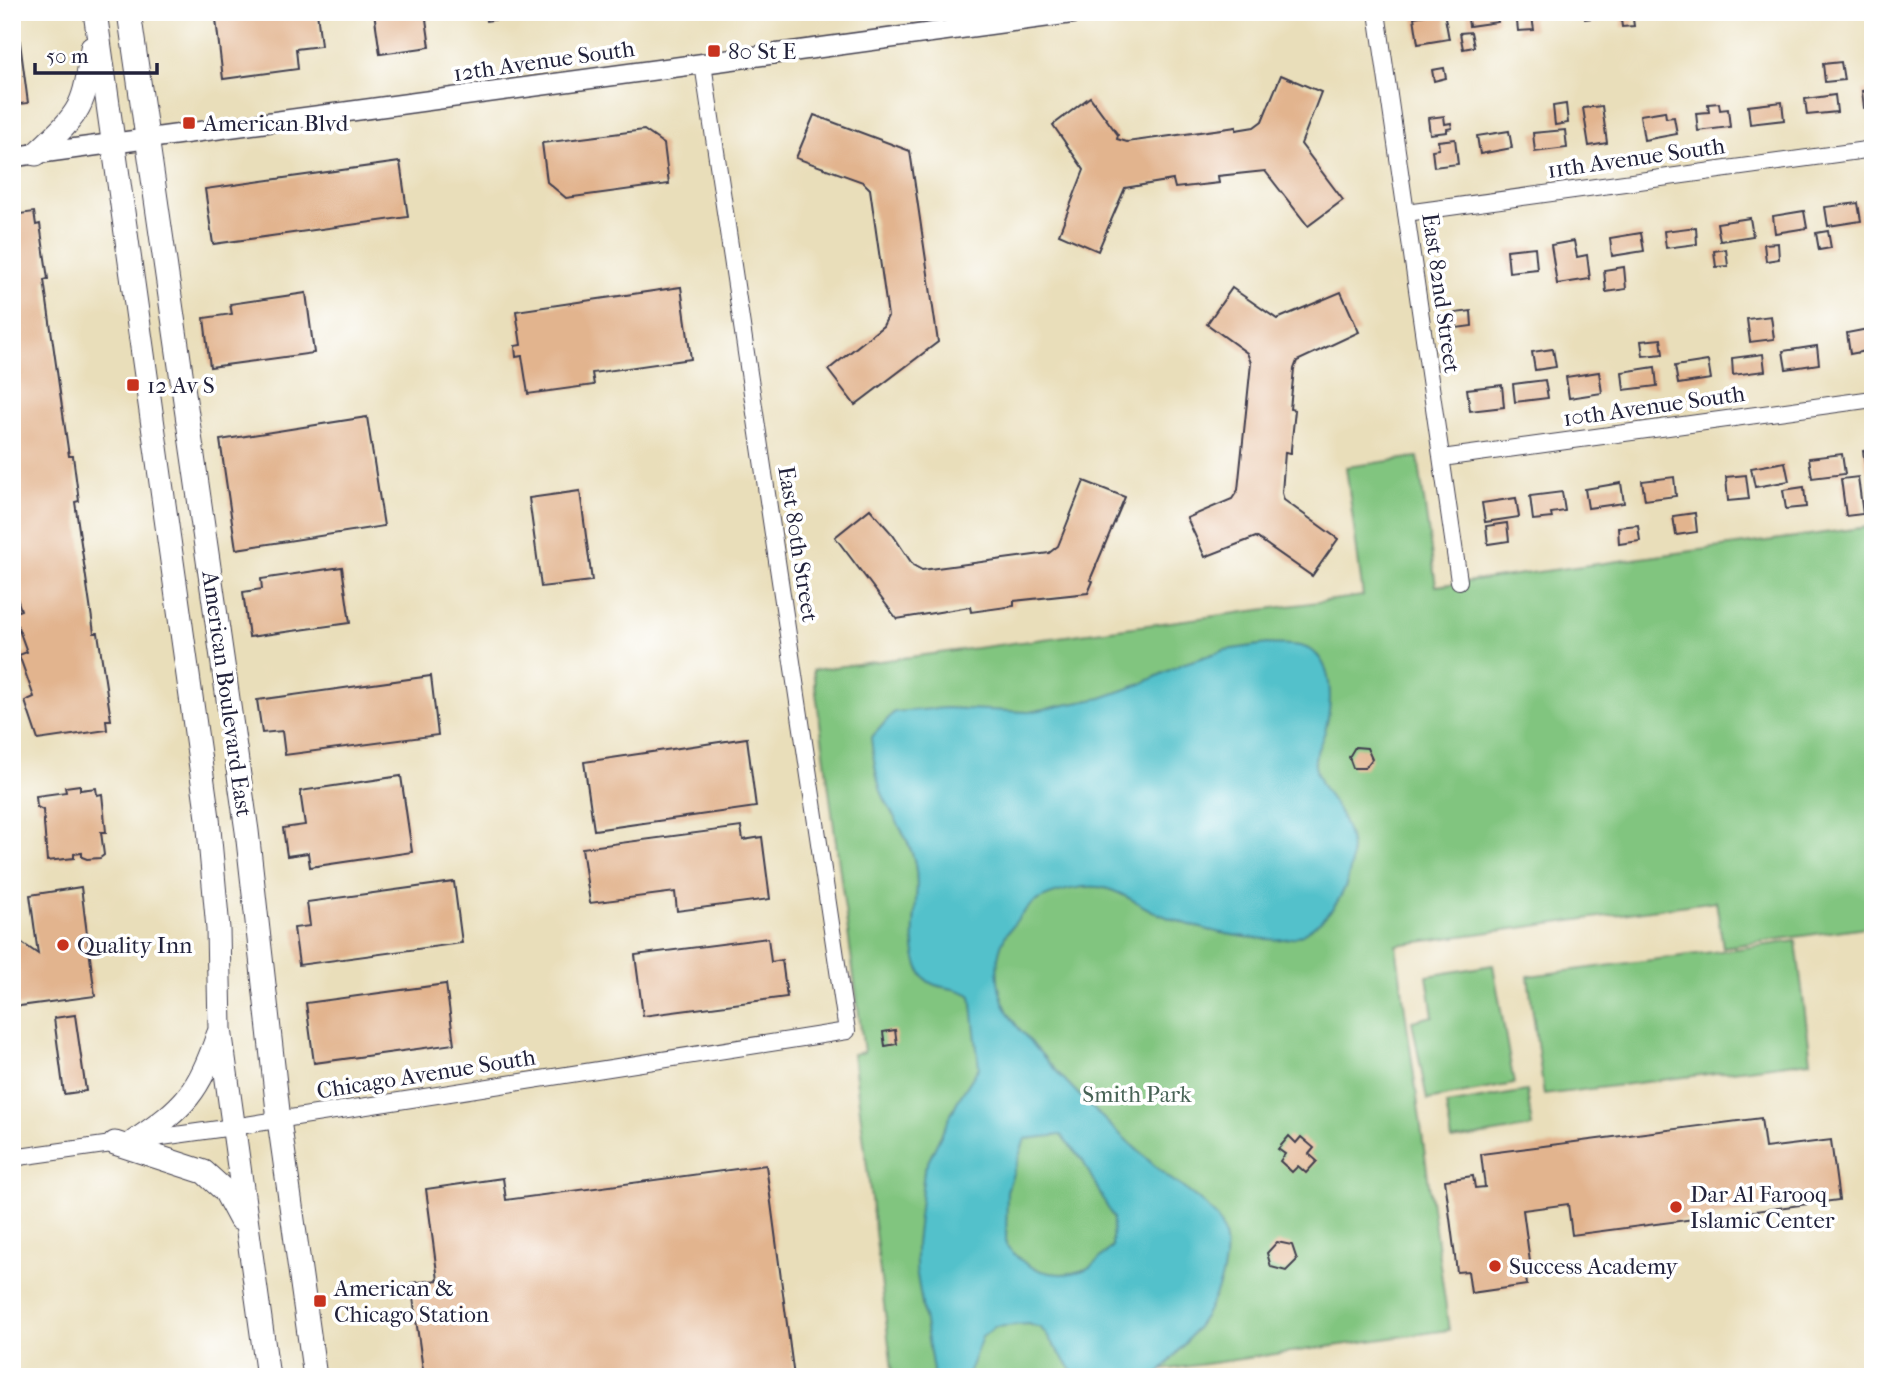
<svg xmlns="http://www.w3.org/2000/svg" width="1885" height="1389" viewBox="0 0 1885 1389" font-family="'IM FELL French Canon',serif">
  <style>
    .green { fill: #81c57f; stroke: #52745d; stroke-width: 2 }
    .water { fill: #53c1cb; stroke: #3a7283; stroke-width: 2; fill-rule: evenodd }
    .building { fill: #e2b48e }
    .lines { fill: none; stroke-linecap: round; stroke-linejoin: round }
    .minor-casing { stroke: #403e4e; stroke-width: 18 }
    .tertiary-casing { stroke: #403e4e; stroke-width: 22 }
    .secondary-casing { stroke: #403e4e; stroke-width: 25 }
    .minor { stroke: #fff; stroke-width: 16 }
    .tertiary { stroke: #fff; stroke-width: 19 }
    .secondary { stroke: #fff; stroke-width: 23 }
    .poi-dot { fill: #c8321e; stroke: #fff; stroke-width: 2.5 }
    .labels { text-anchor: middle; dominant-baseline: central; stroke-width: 7; stroke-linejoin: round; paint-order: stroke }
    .poi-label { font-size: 23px; fill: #22223b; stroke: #fff; text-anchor: start }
    .street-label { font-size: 23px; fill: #22223b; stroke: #fff }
    .park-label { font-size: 23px; fill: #486356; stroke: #fff }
  </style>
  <rect width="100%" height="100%" fill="#fff"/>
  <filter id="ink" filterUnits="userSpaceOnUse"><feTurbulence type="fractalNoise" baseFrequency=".0143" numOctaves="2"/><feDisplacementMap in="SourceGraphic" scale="14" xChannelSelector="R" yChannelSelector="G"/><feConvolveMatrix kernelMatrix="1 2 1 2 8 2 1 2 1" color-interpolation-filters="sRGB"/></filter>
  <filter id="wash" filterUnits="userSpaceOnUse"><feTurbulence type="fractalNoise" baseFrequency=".00686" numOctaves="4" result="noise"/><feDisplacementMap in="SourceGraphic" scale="28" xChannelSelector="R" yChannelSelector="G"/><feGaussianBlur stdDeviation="1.57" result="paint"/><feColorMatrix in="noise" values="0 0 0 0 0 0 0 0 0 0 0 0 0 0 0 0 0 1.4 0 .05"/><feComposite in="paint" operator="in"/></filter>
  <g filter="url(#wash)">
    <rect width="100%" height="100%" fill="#e9deba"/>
    <g class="green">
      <polygon points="1418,457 1436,586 1868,527 1873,564 1873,926 1723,947 1716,901 1396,945 1449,1330 1112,1377 893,1377 853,1054 864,1052 813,670 1363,596 1346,467"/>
      <polygon points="1796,941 1811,1061 1544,1095 1528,976"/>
      <polygon points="1493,965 1514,1084 1427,1100 1412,1021 1433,1016 1427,976"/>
      <polygon points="1527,1091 1532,1127 1452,1140 1446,1105"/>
    </g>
    <path class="water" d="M1267,644C1278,645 1294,644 1304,647C1336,658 1332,706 1325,731C1322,742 1313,755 1315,766C1318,784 1329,795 1338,810C1365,857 1349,905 1304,933C1292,941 1269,940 1255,938C1223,935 1189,926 1159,914C1142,907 1126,894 1108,889C1088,883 1053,891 1035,902C1027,907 1016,921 1010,929C992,952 995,988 1008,1012C1014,1025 1026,1036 1035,1047C1074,1093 1119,1134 1164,1174C1184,1190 1219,1208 1224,1235C1234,1289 1190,1340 1156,1377H1077L1041,1328L1028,1324L995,1327L982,1337L967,1377H934L916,1269V1244L924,1170L957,1102L979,1067L971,996C957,984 929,993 920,971C905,938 922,898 915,864C910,839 891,815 881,791C875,773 873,756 871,738L894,712L946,708L1029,712L1101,698L1141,684L1182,664L1225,650ZM1061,1135L1083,1161L1113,1218L1112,1247C1104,1254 1095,1265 1086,1269C1055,1281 1025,1270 1006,1245L1007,1191L1025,1139Z"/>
    <g id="blocks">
      <g class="building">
        <polygon points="12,12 16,12 28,103 12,105"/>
        <polygon points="268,12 317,12 321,46 296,49 298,69 223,79 216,19"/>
        <polygon points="374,12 425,12 430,47 380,54"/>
        <polygon points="485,12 539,12 540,14 486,21"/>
        <polygon points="1444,12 1449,39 1418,44 1414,17"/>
        <polygon points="1467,12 1497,12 1498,22 1469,26"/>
        <polygon points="1516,12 1544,12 1544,16 1532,17 1534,30 1518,31"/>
        <polygon points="1584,12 1607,12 1608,16 1585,19"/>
        <polygon points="1620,12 1632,12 1634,26 1622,27"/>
        <polygon points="1471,32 1474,47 1463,49 1460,33"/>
        <polygon points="1841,62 1844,80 1825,82 1823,64"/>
        <polygon points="1444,68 1446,78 1434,81 1432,70"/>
        <polygon points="1281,75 1321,92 1301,144 1343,200 1308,226 1265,171 1218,176 1219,183 1175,188 1173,180 1125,188 1098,251 1059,234 1084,170 1053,125 1090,97 1118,135 1117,139 1127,142 1229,128 1236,127 1236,130 1254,127 1262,121"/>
        <polygon points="1873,80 1873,107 1864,108 1862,91 1871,90 1870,81"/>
        <polygon points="1835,95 1837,112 1807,115 1805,99"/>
        <polygon points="1782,102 1784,120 1750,124 1748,106"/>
        <polygon points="1719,103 1720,110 1728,109 1730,127 1698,131 1696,113 1709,112 1708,104"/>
        <polygon points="1566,104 1568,123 1555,125 1553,106"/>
        <polygon points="1602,106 1607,143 1589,146 1583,108"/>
        <polygon points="1665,111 1666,118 1674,117 1677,134 1644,140 1640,115"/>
        <polygon points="814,115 910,151 938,342 855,405 828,370 883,326 888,316 870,189 863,182 796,158"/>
        <polygon points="1444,116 1445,124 1451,123 1452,128 1447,129 1447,132 1430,134 1428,118"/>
        <polygon points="644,130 664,144 669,184 566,198 547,182 542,143"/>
        <polygon points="1565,130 1567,148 1535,152 1533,133"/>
        <polygon points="1509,131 1512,148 1480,154 1477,136"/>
        <polygon points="1455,139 1458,164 1434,167 1432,150 1439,149 1438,141"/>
        <polygon points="400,162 408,217 213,244 205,189"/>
        <polygon points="1873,200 1873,237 1871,237 1867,201"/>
        <polygon points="1858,203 1861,221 1828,226 1825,207"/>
        <polygon points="1804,211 1807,228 1775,233 1773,216"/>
        <polygon points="34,212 36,225 40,224 48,279 44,280 69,456 73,456 79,501 75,502 94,633 98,633 111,720 106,720 107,730 38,740 25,701 34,697 19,655 27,652 13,613 21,610 12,584 12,215"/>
        <polygon points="1750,218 1753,236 1720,241 1717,223"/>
        <polygon points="1696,227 1697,244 1666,248 1664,231"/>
        <polygon points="1828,231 1831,248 1819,250 1816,233"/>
        <polygon points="1641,233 1644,251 1612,256 1610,238"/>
        <polygon points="1574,241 1577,257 1587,255 1590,279 1557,284 1551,245"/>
        <polygon points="1778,243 1779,259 1766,261 1764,244"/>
        <polygon points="1535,247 1537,269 1509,272 1507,250"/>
        <polygon points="1726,249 1728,266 1716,267 1714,251"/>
        <polygon points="1624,267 1626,289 1606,292 1604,270"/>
        <polygon points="681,287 691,359 592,373 594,385 528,394 522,356 516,357 515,346 521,345 516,311"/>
        <polygon points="1232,288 1277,319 1341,292 1359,332 1297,361 1294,369 1290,409 1295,410 1291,449 1291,453 1285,452 1282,493 1284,500 1338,539 1312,576 1256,537 1205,557 1187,518 1232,499 1238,490 1251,363 1247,353 1207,324"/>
        <polygon points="306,293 314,353 210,367 204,318 232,314 230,304"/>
        <polygon points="1471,311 1472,326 1457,328 1455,313"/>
        <polygon points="1771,316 1774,339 1750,342 1747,319"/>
        <polygon points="1868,329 1871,350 1850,354 1847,333"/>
        <polygon points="1661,339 1663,354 1643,356 1641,341"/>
        <polygon points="1817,346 1819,364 1786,369 1783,351"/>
        <polygon points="1553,349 1556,367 1535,370 1532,352"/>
        <polygon points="1763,354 1765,371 1733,375 1732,358"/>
        <polygon points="1708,361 1711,379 1678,384 1675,366"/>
        <polygon points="1655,367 1657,386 1624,390 1622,372"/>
        <polygon points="1599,372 1602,393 1569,398 1566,377"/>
        <polygon points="1545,380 1548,398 1515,402 1513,384"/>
        <polygon points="1502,385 1504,407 1470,411 1467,389"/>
        <polygon points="367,417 384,526 236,549 220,440"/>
        <polygon points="1873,449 1873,470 1866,471 1863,451"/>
        <polygon points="1842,454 1845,474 1812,478 1809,458"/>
        <polygon points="1785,462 1789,481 1755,487 1751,468"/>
        <polygon points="1746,475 1749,499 1728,501 1726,477"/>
        <polygon points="1674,477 1676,496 1645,500 1642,481"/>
        <polygon points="1858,477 1863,514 1846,516 1841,479"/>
        <polygon points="1084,481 1125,497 1090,580 1093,581 1088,593 1014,601 1014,606 971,612 970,607 897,619 835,537 870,509 893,535 913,565 922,570 1049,553 1058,546"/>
        <polygon points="1621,483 1624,503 1588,508 1585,489"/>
        <polygon points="1804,487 1806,507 1786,509 1783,490"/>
        <polygon points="580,491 592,581 541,587 529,498"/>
        <polygon points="1562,492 1565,511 1551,513 1552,518 1533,520 1530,496"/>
        <polygon points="1516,498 1519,517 1485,522 1482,503"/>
        <polygon points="1695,513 1697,532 1676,535 1673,516"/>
        <polygon points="1507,523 1509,541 1488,544 1486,526"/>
        <polygon points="1638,525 1640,541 1619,544 1618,527"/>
        <polygon points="342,567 350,623 249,637 243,592 262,589 261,579"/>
        <polygon points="431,676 438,735 285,755 282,731 262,733 257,700"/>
        <polygon points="747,738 756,807 594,830 584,762"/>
        <polygon points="1355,747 1367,748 1372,759 1365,768 1353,768 1349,757"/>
        <polygon points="401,776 412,852 310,867 308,853 287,856 283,828 305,825 300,791"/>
        <polygon points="80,785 80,790 96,788 97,795 102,794 106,832 101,832 104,855 100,858 87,859 82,857 82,853 74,854 74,858 47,861 43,810 37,807 36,796 66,792 65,787"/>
        <polygon points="741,827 743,840 762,837 770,899 677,911 675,892 590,903 582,848"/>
        <polygon points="454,882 462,943 299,965 294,928 310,926 307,902"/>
        <polygon points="81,887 95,996 12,1007 12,936 38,954 30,895"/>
        <polygon points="768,938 771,962 782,960 787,997 643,1016 635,955"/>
        <polygon points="446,984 454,1044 314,1063 306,1003"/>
        <polygon points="75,1015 86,1091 64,1094 54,1018"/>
        <polygon points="895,1030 897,1044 885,1046 883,1032"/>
        <polygon points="1761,1118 1765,1148 1831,1140 1839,1200 1572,1235 1568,1204 1523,1210 1530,1262 1524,1263 1527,1285 1471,1293 1468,1271 1457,1272 1445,1180 1473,1176 1475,1188 1485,1187 1481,1154"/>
        <polygon points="1289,1136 1296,1143 1301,1137 1314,1148 1309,1154 1317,1161 1306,1173 1298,1166 1292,1172 1280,1161 1285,1154 1278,1149"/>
        <polygon points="766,1165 794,1377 424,1377 411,1283 438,1280 426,1189 503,1178 506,1200"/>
        <polygon points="1277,1242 1292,1245 1297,1260 1286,1271 1271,1267 1267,1253"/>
      </g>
    </g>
  </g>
  <g filter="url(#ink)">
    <use href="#blocks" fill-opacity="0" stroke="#403e4e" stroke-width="2"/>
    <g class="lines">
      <defs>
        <g id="minor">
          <polyline points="1377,12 1459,581"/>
          <polyline points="1406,213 1873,149"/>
          <polyline points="1442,458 1873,399"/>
          <polyline points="12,1158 233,1127 847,1031 703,64"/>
        </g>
        <polyline id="tertiary" points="12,157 1083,12"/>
        <g id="secondary">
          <polyline points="95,12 208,818 218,929 220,1029 268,1377"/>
          <polyline points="129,12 247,831 279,1120 315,1377"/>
          <path d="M36,154C81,111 84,110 92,48"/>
          <path d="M135,1141C185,1107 199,1092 218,1035"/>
          <polyline points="115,1143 204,1172 225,1191 240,1219"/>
        </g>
      </defs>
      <use href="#minor" class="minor-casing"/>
      <use href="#tertiary" class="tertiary-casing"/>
      <use href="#secondary" class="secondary-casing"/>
      <use href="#minor" class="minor"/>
      <use href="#tertiary" class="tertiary"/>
      <use href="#secondary" class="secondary"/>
    </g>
  </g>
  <g class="poi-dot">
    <rect x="707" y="44" width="14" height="14" rx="3.5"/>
    <rect x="182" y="116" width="14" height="14" rx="3.5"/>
    <rect x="126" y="378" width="14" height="14" rx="3.5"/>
    <circle cx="63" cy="945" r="7"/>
    <circle cx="1676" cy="1207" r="7"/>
    <circle cx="1495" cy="1266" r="7"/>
    <rect x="313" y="1294" width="14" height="14" rx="3.5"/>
  </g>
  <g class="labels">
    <g class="poi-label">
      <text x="728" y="51">80 St E</text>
      <text x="203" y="123">American Blvd</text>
      <text x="147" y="385">12 Av S</text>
      <text x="77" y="945">Quality Inn</text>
      <text x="1690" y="1194">Dar Al Farooq<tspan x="1690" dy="26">Islamic Center</tspan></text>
      <text x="1509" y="1266">Success Academy</text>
      <text x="334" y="1288">American &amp;<tspan x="334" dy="26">Chicago Station</tspan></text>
    </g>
    <g class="street-label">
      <text transform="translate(544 61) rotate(-8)">12th Avenue South</text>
      <text transform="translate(1636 158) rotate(-8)">11th Avenue South</text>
      <text transform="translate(1441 293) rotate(82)">East 82nd Street</text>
      <text transform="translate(1654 406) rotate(-8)">10th Avenue South</text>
      <text transform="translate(798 544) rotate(81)">East 80th Street</text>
      <text transform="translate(227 694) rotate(82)">American Boulevard East</text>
      <text transform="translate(426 1074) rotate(-9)">Chicago Avenue South</text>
    </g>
    <g class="park-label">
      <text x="1137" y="1094">Smith Park</text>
    </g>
  </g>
  <rect width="1885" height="1389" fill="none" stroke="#fff" stroke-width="42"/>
  <path d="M35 63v10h122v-10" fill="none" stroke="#22223b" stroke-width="3.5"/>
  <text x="46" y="63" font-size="21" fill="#22223b" stroke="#ffffff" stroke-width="5" paint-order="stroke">50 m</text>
</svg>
